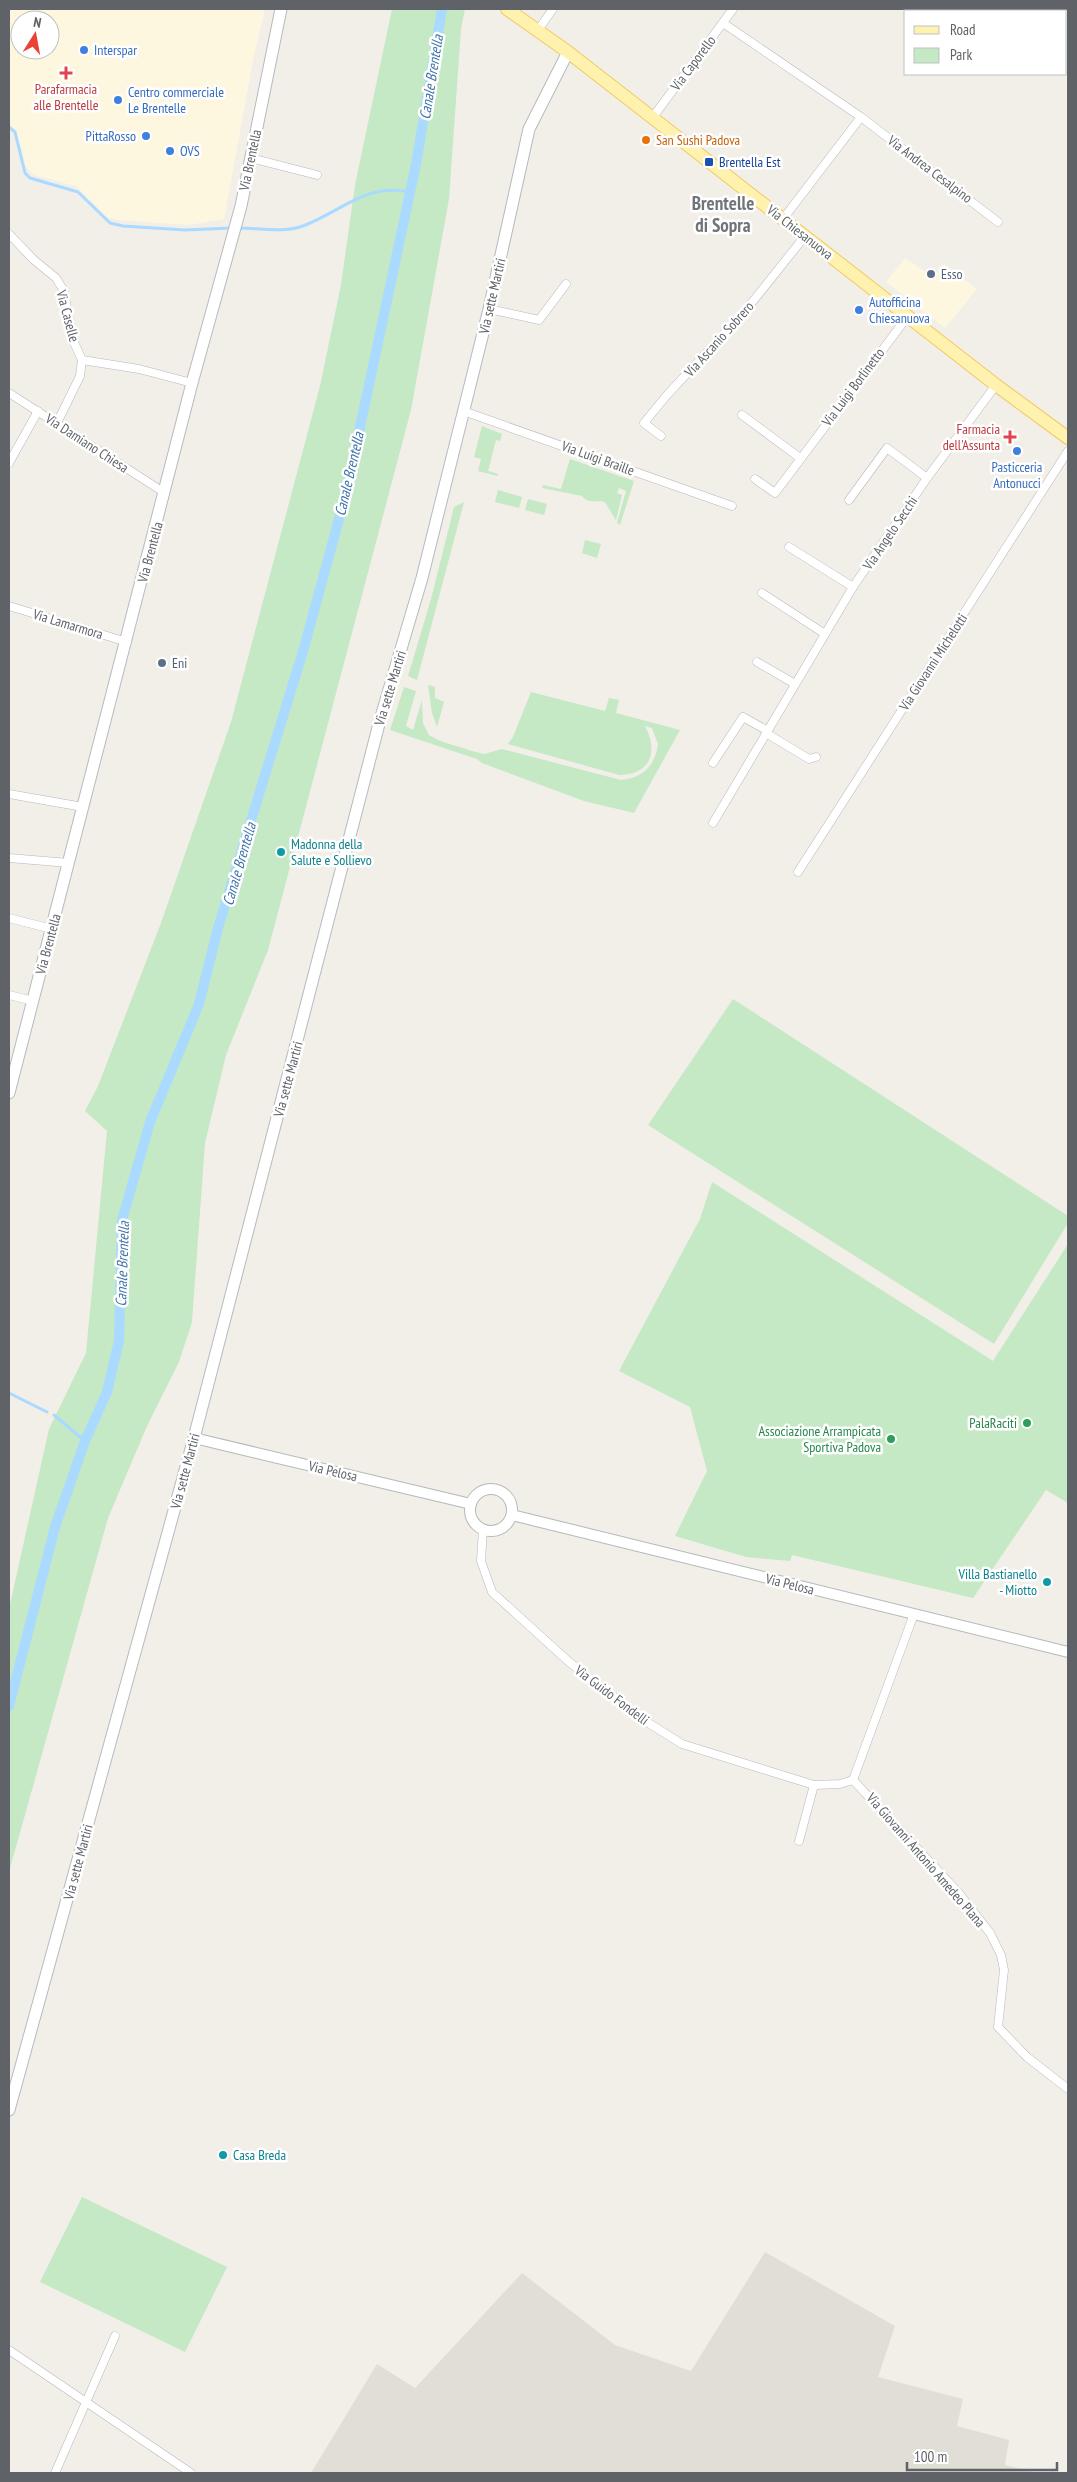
<svg xmlns="http://www.w3.org/2000/svg" width="1077" height="2482" viewBox="0 0 1077 2482" font-family="'PT Sans Narrow',sans-serif">
  <style>
    .commercial { fill: #fef7e0; fill-rule: evenodd }
    .education { fill: #e1ded6 }
    .green { fill: #c5e8c5 }
    .lines { fill: none; stroke-linecap: round; stroke-linejoin: round }
    .stream { stroke: #aadaff; stroke-width: 3 }
    .canal { stroke: #aadaff; stroke-width: 10 }
    .minor-casing { stroke: #b5b8bc; stroke-width: 9 }
    .tertiary-casing { stroke: #b5b8bc; stroke-width: 12 }
    .secondary-casing { stroke: #b6babf; stroke-width: 13 }
    .primary-casing { stroke: #f2c960; stroke-width: 14 }
    .minor { stroke: #fff; stroke-width: 8 }
    .tertiary { stroke: #fff; stroke-width: 10 }
    .secondary { stroke: #fff; stroke-width: 11 }
    .primary { stroke: #fff2af; stroke-width: 12 }
    .shop-dot { fill: #3f7fe0; stroke: #fff; stroke-width: 2 }
    .health-dot { fill: #e0444e; stroke: #fff; stroke-width: 2 }
    .food-dot { fill: #e8710a; stroke: #fff; stroke-width: 2 }
    .transit-dot { fill: #1a4fb4; stroke: #fff; stroke-width: 2 }
    .service-dot { fill: #5c6f8a; stroke: #fff; stroke-width: 2 }
    .culture-dot { fill: #0f9aa8; stroke: #fff; stroke-width: 2 }
    .leisure-dot { fill: #2e9e5b; stroke: #fff; stroke-width: 2 }
    .labels { text-anchor: middle; dominant-baseline: central; stroke-width: 5; stroke-linejoin: round; paint-order: stroke }
    .shop-label { font-size: 14px; fill: #366cbe; stroke: #fff; text-anchor: start }
    .street-label { font-size: 14px; fill: #5f6368; stroke: #fff }
    .health-label { font-size: 14px; fill: #be3a42; stroke: #fff }
    .food-label { font-size: 14px; fill: #c56008; stroke: #fff; text-anchor: start }
    .transit-label { font-size: 14px; fill: #164399; stroke: #fff; text-anchor: start }
    .service-label { font-size: 14px; fill: #4e5e75; stroke: #fff; text-anchor: start }
    .culture-label { font-size: 14px; fill: #0d838f; stroke: #fff; text-anchor: start }
    .leisure-label { font-size: 14px; fill: #27864d; stroke: #fff; text-anchor: end }
    .water-label { font-size: 15px; font-style: italic; fill: #4174aa; stroke: #fff }
    .district-label { font-size: 19px; font-weight: bold; fill: #70757a; stroke: #fff }
  </style>
  <rect width="100%" height="100%" fill="#f1efe8"/>
  <g class="commercial">
    <path d="M9,9H265L253,60L224,219L188,225L118,220L107,217L76,186L34,175L26,167L21,146L9,123ZM20,20H50V50H20Z"/>
    <polygon points="905,258 933,277 944,264 977,289 945,328 886,282"/>
  </g>
  <polygon class="education" points="765,2252 895,2326 878,2377 963,2399 957,2426 1009,2440 1005,2465 1037,2473 311,2473 377,2364 415,2388 522,2273 615,2345 691,2371"/>
  <g class="green">
    <polygon points="392,9 465,9 461,29 449,199 411,410 268,950 226,1055 205,1143 192,1322 179,1362 147,1426 108,1518 9,1872 9,1609 49,1429 86,1353 107,1131 85,1111 98,1086 161,923 231,722 320,386 341,285 355,185"/>
    <polygon points="482,426 502,434 500,441 496,440 488,471 498,474 498,476 478,471 481,459 474,457"/>
    <path d="M570,459L634,481L620,525L617,523L626,491L619,488L617,493L622,495L616,520L605,502C597,500 588,504 582,496L542,488L543,485L561,489Z"/>
    <polygon points="498,490 522,497 519,508 495,502"/>
    <polygon points="528,499 547,504 544,515 525,510"/>
    <polygon points="464,502 417,680 408,676 431,599 454,507"/>
    <polygon points="585,540 601,544 597,558 582,553"/>
    <polygon points="428,685 435,687 435,698 444,702 437,727 432,713"/>
    <path d="M404,687L416,691L406,726L413,730L422,700L423,723L429,735L440,741L472,751L484,754L502,749L621,780C643,778 655,766 658,744L652,728L645,726C659,752 650,775 619,775L508,744L513,737L531,692L605,711L609,698L619,700L616,713L680,730L634,813L584,801L482,763L477,759L390,730Z"/>
    <polygon points="733,999 1068,1216 1068,1223 994,1344 648,1125"/>
    <polygon points="712,1182 993,1361 1068,1244 1068,1503 1046,1490 973,1598 792,1555 790,1561 746,1557 675,1536 707,1471 690,1407 619,1371 700,1219"/>
    <polygon points="82,2197 227,2267 185,2352 40,2282"/>
  </g>
  <g class="lines">
    <g class="stream">
      <polyline points="9,127 15,132 25,173 30,178 78,192 110,223 123,226 185,230 232,228"/>
      <path d="M238,228C259,228 283,233 303,226C343,211 364,183 410,192"/>
      <polyline points="9,1393 47,1412"/>
      <polyline points="54,1415 85,1441"/>
    </g>
    <polyline class="canal" points="9,1706 55,1527 85,1441 107,1392 119,1341 122,1220 150,1122 199,1004 218,928 304,648 346,493 416,164 442,9"/>
    <defs>
      <g id="minor">
        <polyline points="723,23 861,117 783,219"/>
        <polyline points="538,30 553,9"/>
        <polyline points="653,117 733,9"/>
        <polyline points="861,117 998,222"/>
        <polyline points="251,158 317,175"/>
        <polyline points="9,234 34,260 56,278 64,291 72,338 82,360 80,376 57,423"/>
        <polyline points="489,309 539,320 566,284"/>
        <polyline points="82,360 139,369 192,383"/>
        <polyline points="9,393 165,493"/>
        <polyline points="463,411 732,506"/>
        <polyline points="742,415 800,458"/>
        <polyline points="661,436 644,423 667,395 746,310 805,236"/>
        <polyline points="9,463 38,411"/>
        <polyline points="755,479 775,493 908,316"/>
        <polyline points="849,500 887,448 927,478"/>
        <polyline points="789,547 853,587"/>
        <polyline points="762,593 825,634"/>
        <polyline points="9,606 127,642"/>
        <polyline points="757,662 795,684"/>
        <polyline points="766,733 809,759 816,757"/>
        <polyline points="713,763 743,717 768,731"/>
        <polyline points="9,794 83,807"/>
        <polyline points="713,823 853,587 927,478 996,385"/>
        <polyline points="9,858 69,863"/>
        <polyline points="798,872 1068,451"/>
        <polyline points="9,918 52,929"/>
        <polyline points="9,995 33,1001"/>
        <polyline points="483,1529 481,1561 492,1592 568,1661 639,1717 682,1744 814,1785 840,1784 853,1780 914,1614"/>
        <polyline points="853,1780 958,1892 990,1933 1001,1955 1004,1970 998,2027 1027,2057 1068,2089"/>
        <polyline points="799,1841 814,1785"/>
        <polyline points="9,2350 191,2473"/>
        <polyline points="55,2473 115,2336"/>
      </g>
      <g id="tertiary">
        <polyline points="194,1438 471,1504"/>
        <circle cx="491" cy="1510" r="21"/>
        <polyline points="512,1515 1068,1652"/>
      </g>
      <g id="secondary">
        <polyline points="9,1093 192,383 241,206 281,9"/>
        <polyline points="9,2110 194,1438 380,720 422,578 489,309 529,129 568,52"/>
      </g>
      <polyline id="primary" points="507,9 568,52 996,385 1068,438"/>
    </defs>
    <use href="#minor" class="minor-casing"/>
    <use href="#tertiary" class="tertiary-casing"/>
    <use href="#secondary" class="secondary-casing"/>
    <use href="#primary" class="primary-casing"/>
    <use href="#minor" class="minor"/>
    <use href="#tertiary" class="tertiary"/>
    <use href="#secondary" class="secondary"/>
    <use href="#primary" class="primary"/>
  </g>
  <g class="shop-dot">
    <circle cx="84" cy="50" r="5"/>
    <circle cx="118" cy="100" r="5"/>
    <circle cx="146" cy="136" r="5"/>
    <circle cx="170" cy="151" r="5"/>
    <circle cx="859" cy="310" r="5"/>
    <circle cx="1017" cy="451" r="5"/>
  </g>
  <g class="health-dot">
    <path d="M63.5 65.5h5v5h5v5h-5v5h-5v-5h-5v-5h5z"/>
    <path d="M1007.5 429.5h5v5h5v5h-5v5h-5v-5h-5v-5h5z"/>
  </g>
  <circle class="food-dot" cx="646" cy="140" r="5"/>
  <rect class="transit-dot" x="704" y="157" width="10" height="10" rx="2.5"/>
  <g class="service-dot">
    <circle cx="931" cy="274" r="5"/>
    <circle cx="162" cy="663" r="5"/>
  </g>
  <g class="culture-dot">
    <circle cx="281" cy="852" r="5"/>
    <circle cx="1047" cy="1582" r="5"/>
    <circle cx="223" cy="2155" r="5"/>
  </g>
  <g class="leisure-dot">
    <circle cx="1027" cy="1423" r="5"/>
    <circle cx="891" cy="1439" r="5"/>
  </g>
  <g class="labels">
    <g class="shop-label">
      <text x="94" y="50">Interspar</text>
      <text x="128" y="92">Centro commerciale<tspan x="128" dy="16">Le Brentelle</tspan></text>
      <text x="136" y="136" text-anchor="end">PittaRosso</text>
      <text x="180" y="151">OVS</text>
      <text x="869" y="302">Autofficina<tspan x="869" dy="16">Chiesanuova</tspan></text>
      <text x="1017" y="467" text-anchor="middle">Pasticceria<tspan x="1017" dy="16">Antonucci</tspan></text>
    </g>
    <g class="street-label">
      <text transform="translate(693 63) rotate(-53)">Via Caporello</text>
      <text transform="translate(250 160) rotate(-78)">Via Brentella</text>
      <text transform="translate(930 169) rotate(37)">Via Andrea Cesalpino</text>
      <text transform="translate(800 232) rotate(38)">Via Chiesanuova</text>
      <text transform="translate(492 296) rotate(-77)">Via sette Martiri</text>
      <text transform="translate(68 316) rotate(75)">Via Caselle</text>
      <text transform="translate(719 339) rotate(-48)">Via Ascanio Sobrero</text>
      <text transform="translate(853 387) rotate(-53)">Via Luigi Borlinetto</text>
      <text transform="translate(87 443) rotate(33)">Via Damiano Chiesa</text>
      <text transform="translate(598 458) rotate(20)">Via Luigi Braille</text>
      <text transform="translate(890 533) rotate(-56)">Via Angelo Secchi</text>
      <text transform="translate(150 552) rotate(-75)">Via Brentella</text>
      <text transform="translate(68 624) rotate(17)">Via Lamarmora</text>
      <text transform="translate(933 662) rotate(-57)">Via Giovanni Michelotti</text>
      <text transform="translate(390 688) rotate(-73)">Via sette Martiri</text>
      <text transform="translate(48 944) rotate(-75)">Via Brentella</text>
      <text transform="translate(288 1079) rotate(-75)">Via sette Martiri</text>
      <text transform="translate(185 1471) rotate(-75)">Via sette Martiri</text>
      <text transform="translate(333 1471) rotate(13)">Via Pelosa</text>
      <text transform="translate(790 1584) rotate(14)">Via Pelosa</text>
      <text transform="translate(612 1695) rotate(37)">Via Guido Fondelli</text>
      <text transform="translate(926 1860) rotate(49)">Via Giovanni Antonio Amedeo Plana</text>
      <text transform="translate(78 1862) rotate(-75)">Via sette Martiri</text>
    </g>
    <g class="health-label">
      <text x="66" y="89">Parafarmacia<tspan x="66" dy="16">alle Brentelle</tspan></text>
      <text x="1000" y="429" text-anchor="end">Farmacia<tspan x="1000" dy="16">dell'Assunta</tspan></text>
    </g>
    <g class="food-label">
      <text x="656" y="140">San Sushi Padova</text>
    </g>
    <g class="transit-label">
      <text x="719" y="162">Brentella Est</text>
    </g>
    <g class="service-label">
      <text x="941" y="274">Esso</text>
      <text x="172" y="663">Eni</text>
    </g>
    <g class="culture-label">
      <text x="291" y="844">Madonna della<tspan x="291" dy="16">Salute e Sollievo</tspan></text>
      <text x="1037" y="1574" text-anchor="end">Villa Bastianello<tspan x="1037" dy="16">- Miotto</tspan></text>
      <text x="233" y="2155">Casa Breda</text>
    </g>
    <g class="leisure-label">
      <text x="1017" y="1423">PalaRaciti</text>
      <text x="881" y="1431">Associazione Arrampicata<tspan x="881" dy="16">Sportiva Padova</tspan></text>
    </g>
    <g class="water-label">
      <text transform="translate(431 77) rotate(-81)">Canale Brentella</text>
      <text transform="translate(349 474) rotate(-77)">Canale Brentella</text>
      <text transform="translate(239 864) rotate(-74)">Canale Brentella</text>
      <text transform="translate(122 1264) rotate(-88)">Canale Brentella</text>
    </g>
    <g class="district-label">
      <text x="723" y="203">Brentelle<tspan x="723" dy="22">di Sopra</tspan></text>
    </g>
  </g>
  <rect width="1077" height="2482" fill="none" stroke="#5f6368" stroke-width="20"/>
  <rect x="904" y="10" width="162" height="65" fill="#ffffff" stroke="#bfc1c3"/>
  <rect x="914" y="26" width="25" height="8" fill="#fff2af" stroke="#bfc1c3"/>
  <text x="950" y="35" font-size="15" fill="#5f6368">Road</text>
  <rect x="914" y="48" width="25" height="15" fill="#c5e8c5" stroke="#bfc1c3"/>
  <text x="950" y="60" font-size="15" fill="#5f6368">Park</text>
  <g transform="translate(35 35) rotate(11)"><circle r="24" fill="#ffffff" stroke="#bfc1c3"/>
  <path d="M0-4L9 19L0 12L-9 19Z" fill="#ea4335"/>
  <text y="-8" font-size="14" font-weight="bold" text-anchor="middle" fill="#5f6368">N</text>
  </g>
  <path d="M907 2462v8h150v-8" fill="none" stroke="#5f6368" stroke-width="2.5"/>
  <text x="914" y="2462" font-size="15" fill="#5f6368" stroke="#ffffff" stroke-width="4" paint-order="stroke">100 m</text>
</svg>
